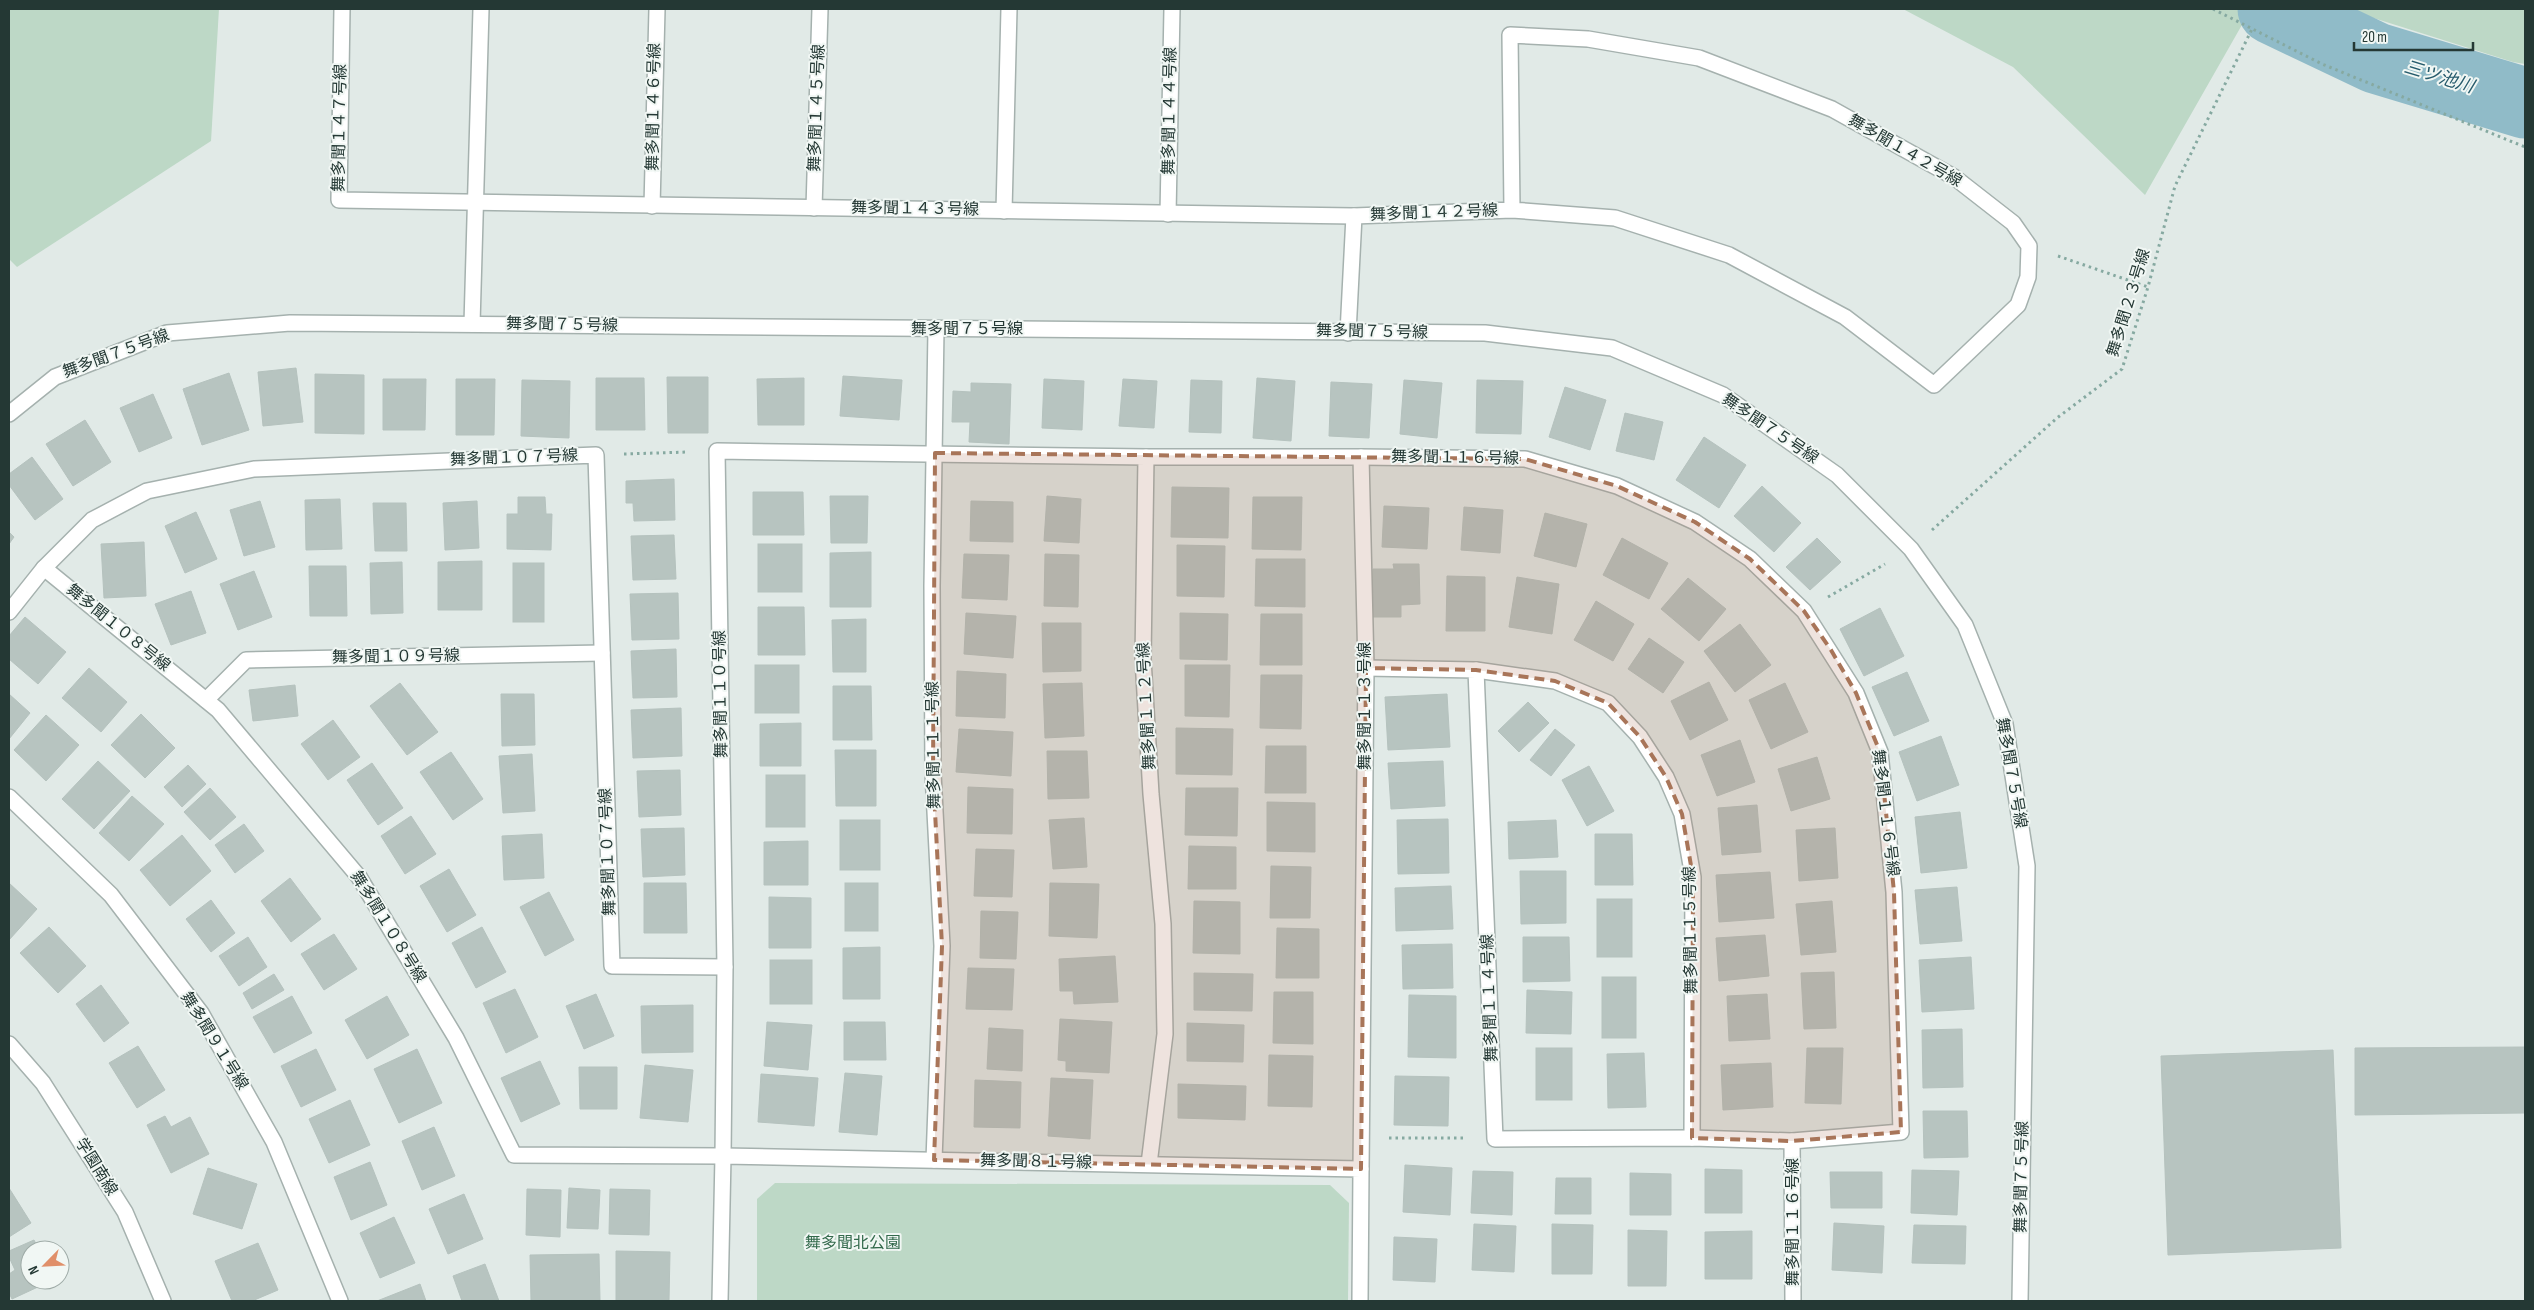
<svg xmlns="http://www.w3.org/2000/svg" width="2534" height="1310" viewBox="0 0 2534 1310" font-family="'Sofia Sans Condensed','Noto Sans JP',sans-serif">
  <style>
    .green { fill: #bdd8c6 }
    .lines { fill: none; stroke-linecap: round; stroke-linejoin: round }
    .river { stroke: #90bbc8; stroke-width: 71 }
    .building { fill: #b7c4c0; stroke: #b5c2be }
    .minor-casing { stroke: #a5b1ae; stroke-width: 18 }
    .tertiary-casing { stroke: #a5b1ae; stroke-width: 18 }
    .path { stroke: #86a9a1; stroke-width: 3; stroke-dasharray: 2.5 4; stroke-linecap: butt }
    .minor { stroke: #fff; stroke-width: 15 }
    .tertiary { stroke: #fff; stroke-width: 15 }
    .marked { fill: #a87559; fill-opacity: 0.2; stroke: #a87559; stroke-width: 4; stroke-dasharray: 10 6; stroke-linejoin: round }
    .labels { text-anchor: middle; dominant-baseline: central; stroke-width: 4; stroke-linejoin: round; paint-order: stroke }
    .street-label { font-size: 16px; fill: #243834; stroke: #f1f7f4 }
    .park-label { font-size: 16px; fill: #336a4c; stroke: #f1f7f4 }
    .water-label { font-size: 18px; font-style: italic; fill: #265b6c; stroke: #f1f7f4 }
  </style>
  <rect width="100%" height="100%" fill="#e1eae7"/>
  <g class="green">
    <polygon points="9,9 219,9 211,141 17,267 9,259"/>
    <polygon points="1903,9 2251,9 2145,195 2013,67"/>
    <polygon points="2345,9 2525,9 2525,64 2513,62"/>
    <polygon points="775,1183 1330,1185 1349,1203 1348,1301 757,1301 757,1199"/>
  </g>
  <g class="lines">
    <polyline class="river" points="2273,9 2376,58 2525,103"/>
  </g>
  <g class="building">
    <polygon points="296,368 303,422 263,426 258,372"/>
    <polygon points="229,373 249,430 202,445 183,389"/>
    <polygon points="315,374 364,375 364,434 315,433"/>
    <polygon points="843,376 902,380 899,420 840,416"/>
    <polygon points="667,377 708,377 708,433 668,433"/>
    <polygon points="596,378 644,378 645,430 596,430"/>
    <polygon points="804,378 804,425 758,425 757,379"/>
    <polygon points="1257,378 1295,381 1291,441 1253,438"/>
    <polygon points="383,379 426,379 425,430 383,430"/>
    <polygon points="456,379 495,379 494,435 456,435"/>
    <polygon points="1044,379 1084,381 1082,430 1042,428"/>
    <polygon points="1123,379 1157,381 1154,428 1119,426"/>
    <polygon points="522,380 570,381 569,438 521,436"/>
    <polygon points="1191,380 1222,381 1221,433 1189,432"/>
    <polygon points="1404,380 1442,383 1437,438 1400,434"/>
    <polygon points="1477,380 1523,381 1521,434 1476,433"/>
    <polygon points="1331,382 1372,384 1369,438 1329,436"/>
    <polygon points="971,383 1011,384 1009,444 969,442 970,422 952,422 953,391 971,392"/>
    <polygon points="1565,387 1606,400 1590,450 1549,437"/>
    <polygon points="153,394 172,438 139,452 120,408"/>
    <polygon points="1625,413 1663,422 1654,460 1616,451"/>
    <polygon points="85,420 111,462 73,486 46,444"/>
    <polygon points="1704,437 1746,465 1719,508 1676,480"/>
    <polygon points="32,457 63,499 35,520 9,485 9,474"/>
    <polygon points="674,479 675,520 634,521 633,503 626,503 626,481"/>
    <polygon points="1762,486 1801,523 1774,552 1734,516"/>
    <polygon points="1172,487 1229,488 1228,538 1171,537"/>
    <polygon points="753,492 803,492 804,535 753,535"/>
    <polygon points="830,496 868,496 867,543 831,543"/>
    <polygon points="1047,496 1081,499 1079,543 1044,541"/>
    <polygon points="518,497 545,497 546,514 552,514 551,550 507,549 507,514 518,514"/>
    <polygon points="1253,497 1302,497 1301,550 1252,549"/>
    <polygon points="340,499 342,549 306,550 305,500"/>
    <polygon points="260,501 275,547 244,556 230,510"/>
    <polygon points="477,501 479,548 445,550 443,503"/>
    <polygon points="971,501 1013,502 1013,542 970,541"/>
    <polygon points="373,503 406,503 407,551 375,551"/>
    <polygon points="1384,506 1429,508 1427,549 1382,547"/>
    <polygon points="1464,507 1503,510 1500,553 1461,550"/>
    <polygon points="196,512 217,559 185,573 165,526"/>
    <polygon points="1545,513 1587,524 1576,567 1534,556"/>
    <polygon points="9,532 14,537 9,544"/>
    <polygon points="674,535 676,579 633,580 631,536"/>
    <polygon points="1622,538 1668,563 1649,599 1603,575"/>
    <polygon points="1817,538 1841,562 1810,590 1786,567"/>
    <polygon points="144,542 146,596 104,598 101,544"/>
    <rect x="758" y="544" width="44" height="48"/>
    <polygon points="1177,545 1225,546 1224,597 1177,596"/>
    <polygon points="871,552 871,607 830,607 830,553"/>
    <polygon points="964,554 1009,555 1007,600 962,598"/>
    <polygon points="1045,554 1079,555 1078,607 1044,606"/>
    <polygon points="1256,559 1305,559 1305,607 1255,606"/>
    <polygon points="482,561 482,610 438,610 438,562"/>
    <polygon points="402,562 403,613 371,614 370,563"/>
    <rect x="513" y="563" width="31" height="59"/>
    <polygon points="1393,564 1419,564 1420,604 1401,605 1401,617 1372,617 1373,569 1394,569"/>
    <polygon points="309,566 346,566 347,616 310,616"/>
    <polygon points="254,571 272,617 238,630 220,584"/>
    <polygon points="1447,576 1485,577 1485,631 1446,631"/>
    <polygon points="1517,577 1559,584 1552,634 1509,627"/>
    <polygon points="1688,578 1726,609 1699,641 1661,609"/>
    <polygon points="191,591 206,633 171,645 155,604"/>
    <polygon points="678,593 679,639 632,640 630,594"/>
    <polygon points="1596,601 1634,624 1613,661 1574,640"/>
    <polygon points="758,607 804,607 805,655 758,655"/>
    <polygon points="1880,608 1904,656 1864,676 1840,629"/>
    <polygon points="966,613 1016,616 1013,658 964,654"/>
    <polygon points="1180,613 1228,614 1227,660 1180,659"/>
    <polygon points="1261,614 1302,614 1302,665 1260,665"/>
    <polygon points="25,617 66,652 38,684 9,659 9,636"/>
    <polygon points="866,619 866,672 833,672 832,620"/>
    <polygon points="1042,623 1081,623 1081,671 1043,672"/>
    <polygon points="1740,624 1771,665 1735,692 1704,651"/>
    <polygon points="1649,638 1684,662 1663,693 1628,669"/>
    <polygon points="676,649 677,697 633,698 631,651"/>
    <rect x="755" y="665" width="44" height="48"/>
    <polygon points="1185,665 1230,665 1229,717 1185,716"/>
    <polygon points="89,668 127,702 101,732 62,698"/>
    <polygon points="957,671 1006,674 1005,718 956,716"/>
    <polygon points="1907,672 1929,721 1894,736 1872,687"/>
    <polygon points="1261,675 1302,675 1301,729 1260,728"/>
    <polygon points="1709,682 1728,720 1690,740 1671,701"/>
    <polygon points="400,683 438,732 407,755 370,706"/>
    <polygon points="1082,683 1084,736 1045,738 1043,684"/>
    <polygon points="1785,683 1808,732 1771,749 1749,700"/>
    <polygon points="295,685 298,716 253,721 249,690"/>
    <polygon points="833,686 871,686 872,740 833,740"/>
    <polygon points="9,694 30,713 9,739"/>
    <polygon points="501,694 534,694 535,745 502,746"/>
    <polygon points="1447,694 1450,747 1388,750 1385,697"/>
    <polygon points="1528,702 1549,723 1519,752 1498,731"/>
    <polygon points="681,708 682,756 633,758 631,710"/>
    <polygon points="141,714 175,748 145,778 111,745"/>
    <polygon points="46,715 79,745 46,781 14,750"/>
    <polygon points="333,720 360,757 328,780 301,744"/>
    <polygon points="801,723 801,766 760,766 760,724"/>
    <polygon points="1176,728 1233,729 1232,775 1176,774"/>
    <polygon points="959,729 1013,732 1011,776 956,772"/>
    <polygon points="1555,729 1575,745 1551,776 1530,760"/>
    <polygon points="1941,736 1959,785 1917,801 1899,752"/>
    <polygon points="1740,740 1755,782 1717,796 1701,755"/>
    <polygon points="1266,746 1306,746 1306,793 1265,793"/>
    <polygon points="835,750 876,750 876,806 836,806"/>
    <polygon points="1047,751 1087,751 1089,798 1048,799"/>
    <polygon points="451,752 483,799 453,820 420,772"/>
    <polygon points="532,754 535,811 503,813 499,756"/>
    <polygon points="1817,757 1830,799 1791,811 1778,769"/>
    <polygon points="98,761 130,791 94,829 62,799"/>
    <polygon points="1443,761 1445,806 1391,809 1388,763"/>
    <polygon points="372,763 403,808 378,825 347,780"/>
    <polygon points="188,765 206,784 182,807 164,787"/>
    <polygon points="1589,766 1614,811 1587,826 1562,780"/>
    <polygon points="680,770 681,815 639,817 637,771"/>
    <rect x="766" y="775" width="39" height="52"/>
    <polygon points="968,787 1013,789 1012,834 967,833"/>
    <polygon points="210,788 236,817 210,840 184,812"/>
    <polygon points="1186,788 1238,788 1237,836 1185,835"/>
    <polygon points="132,796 164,824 129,861 99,833"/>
    <polygon points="1267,802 1315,803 1315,852 1267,851"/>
    <polygon points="1757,805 1761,852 1722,855 1718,808"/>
    <polygon points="1960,812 1967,868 1921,873 1915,817"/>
    <polygon points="411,816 436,854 405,874 381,836"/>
    <polygon points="1084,818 1087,867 1053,869 1049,820"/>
    <polygon points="1448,819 1449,873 1398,874 1397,820"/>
    <rect x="840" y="820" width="40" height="50"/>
    <polygon points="1556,820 1558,857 1509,859 1508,822"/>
    <polygon points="244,824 264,851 235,873 215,845"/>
    <polygon points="684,828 685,875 643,877 641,829"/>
    <polygon points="1835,828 1838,878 1799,881 1796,830"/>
    <polygon points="542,834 544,878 504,880 502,836"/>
    <polygon points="1595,834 1632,834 1633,885 1595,885"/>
    <polygon points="182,835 211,871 170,906 140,870"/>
    <polygon points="808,841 808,885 764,885 764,842"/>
    <polygon points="1189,846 1236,847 1236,889 1188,889"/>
    <polygon points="976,849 1014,850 1012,897 974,896"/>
    <polygon points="1271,866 1311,867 1310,918 1270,918"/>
    <polygon points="449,869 476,915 447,932 420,886"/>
    <polygon points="1520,871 1566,871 1566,923 1521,924"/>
    <polygon points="1770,872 1774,918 1719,922 1716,875"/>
    <polygon points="290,878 321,919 291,942 261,901"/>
    <polygon points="9,883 37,909 9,940"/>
    <polygon points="644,883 686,883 687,933 644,933"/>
    <rect x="845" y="883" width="33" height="48"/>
    <polygon points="1050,883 1099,884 1097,938 1049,936"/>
    <polygon points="1451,886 1453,929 1396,931 1395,888"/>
    <polygon points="1957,887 1962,941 1920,944 1915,890"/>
    <polygon points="549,892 574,940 545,956 520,907"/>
    <polygon points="769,897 811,898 811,948 769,948"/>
    <rect x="1597" y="899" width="35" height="58"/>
    <polygon points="211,900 235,933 211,952 186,919"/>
    <polygon points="1194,901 1240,902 1240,954 1193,953"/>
    <polygon points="1832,901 1836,952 1801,955 1796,904"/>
    <polygon points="981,911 1018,912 1016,959 980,958"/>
    <polygon points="49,927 86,966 58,993 20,953"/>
    <polygon points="482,927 506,972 476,988 452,943"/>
    <polygon points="1277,928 1319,929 1319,978 1276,978"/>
    <polygon points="334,934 357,969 324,990 301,954"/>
    <polygon points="1765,935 1769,976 1719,981 1716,938"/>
    <polygon points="248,937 267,967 239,986 219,956"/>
    <polygon points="1523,937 1569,937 1570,981 1523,982"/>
    <polygon points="1452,944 1453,988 1403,989 1402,945"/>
    <polygon points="880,947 880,999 843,999 843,948"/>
    <polygon points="1115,956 1118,1002 1074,1004 1073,991 1060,991 1059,959"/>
    <polygon points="1971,957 1974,1009 1922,1012 1919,960"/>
    <rect x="770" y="960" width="42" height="44"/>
    <polygon points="968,968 1014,969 1012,1010 966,1009"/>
    <polygon points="1834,972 1836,1028 1804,1029 1801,973"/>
    <polygon points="1194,973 1253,974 1252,1011 1194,1010"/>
    <polygon points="274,974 284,990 252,1009 243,993"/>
    <rect x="1602" y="977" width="34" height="61"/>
    <polygon points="101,985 129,1023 104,1042 76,1004"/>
    <polygon points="515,989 538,1037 506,1053 483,1003"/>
    <polygon points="1527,990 1572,992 1571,1034 1526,1033"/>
    <polygon points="1274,992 1313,992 1313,1044 1273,1043"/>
    <polygon points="596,994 614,1036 584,1049 566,1006"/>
    <polygon points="1767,994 1770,1039 1729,1041 1727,996"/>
    <polygon points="1409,995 1456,996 1456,1058 1408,1057"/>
    <polygon points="292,996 312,1033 274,1053 253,1017"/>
    <polygon points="387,996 409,1035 367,1059 345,1020"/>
    <polygon points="693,1005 693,1052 642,1053 641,1006"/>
    <polygon points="1060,1019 1112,1022 1109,1073 1066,1071 1066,1061 1058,1060"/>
    <polygon points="767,1022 812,1025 808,1070 764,1066"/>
    <polygon points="844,1022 885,1022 886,1060 844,1060"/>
    <polygon points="1187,1023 1244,1025 1243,1062 1187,1061"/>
    <polygon points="989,1028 1023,1030 1022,1071 987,1069"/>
    <polygon points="1962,1029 1963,1087 1923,1088 1922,1030"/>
    <polygon points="138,1046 165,1090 137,1108 109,1063"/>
    <polygon points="2525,1047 2525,1113 2355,1115 2355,1048"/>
    <rect x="1536" y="1048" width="36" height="52"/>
    <polygon points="1807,1048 1843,1048 1841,1104 1805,1103"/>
    <polygon points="316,1049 336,1090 301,1107 281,1066"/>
    <polygon points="417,1049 442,1103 399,1123 374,1069"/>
    <polygon points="2333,1050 2341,1248 2168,1255 2161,1056"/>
    <polygon points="1644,1053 1646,1107 1608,1108 1607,1054"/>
    <polygon points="1269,1055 1313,1056 1312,1107 1268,1106"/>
    <polygon points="540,1061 560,1104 521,1122 501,1078"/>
    <polygon points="1771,1063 1773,1107 1723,1110 1721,1065"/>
    <polygon points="645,1065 693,1070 688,1122 640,1118"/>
    <polygon points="579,1067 617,1067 617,1109 580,1109"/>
    <polygon points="845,1073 882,1076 877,1135 839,1132"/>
    <polygon points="761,1074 818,1078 814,1126 758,1122"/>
    <polygon points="1395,1076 1449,1077 1448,1126 1394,1125"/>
    <polygon points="1051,1078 1093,1080 1090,1139 1048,1136"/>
    <polygon points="975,1080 1021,1082 1020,1128 974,1127"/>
    <polygon points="1178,1084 1246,1086 1245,1120 1178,1118"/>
    <polygon points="350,1100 370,1145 329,1163 309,1119"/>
    <polygon points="1923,1111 1967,1111 1968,1157 1924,1158"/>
    <polygon points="165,1116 171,1127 190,1117 209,1154 171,1173 147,1125"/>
    <polygon points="434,1127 455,1176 422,1190 402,1141"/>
    <polygon points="370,1162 387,1205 351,1220 334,1177"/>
    <polygon points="1405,1165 1452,1168 1450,1215 1403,1212"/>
    <polygon points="208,1168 257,1184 242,1229 193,1214"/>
    <polygon points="1705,1169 1742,1170 1742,1213 1705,1213"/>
    <polygon points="1912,1170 1959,1171 1957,1215 1911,1213"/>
    <polygon points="1473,1171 1513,1172 1512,1215 1471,1213"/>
    <polygon points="1830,1172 1882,1172 1882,1208 1831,1208"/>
    <polygon points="1630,1173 1671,1174 1671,1215 1630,1215"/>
    <polygon points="1556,1178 1591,1178 1591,1214 1555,1214"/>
    <polygon points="9,1188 31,1223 9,1237"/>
    <polygon points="569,1188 600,1190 598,1229 567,1228"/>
    <polygon points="527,1189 561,1190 560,1237 526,1235"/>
    <polygon points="610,1189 650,1190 649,1235 609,1234"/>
    <polygon points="464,1194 483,1239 448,1254 429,1209"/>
    <polygon points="394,1217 415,1263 380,1278 360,1233"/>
    <polygon points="1834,1223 1884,1226 1882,1273 1832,1270"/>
    <polygon points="1474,1224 1516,1226 1514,1272 1472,1270"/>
    <polygon points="1552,1224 1593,1225 1592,1274 1552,1274"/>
    <polygon points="1914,1225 1966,1226 1965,1264 1912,1263"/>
    <polygon points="1628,1230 1667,1231 1666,1286 1628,1286"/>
    <polygon points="1752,1231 1752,1279 1705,1279 1705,1232"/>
    <polygon points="1394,1237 1437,1239 1435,1282 1393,1280"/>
    <polygon points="34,1240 39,1250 30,1250 30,1280 53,1280 12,1299 9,1293 9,1274 15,1270 9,1257 9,1251"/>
    <polygon points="258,1243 278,1290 252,1301 232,1301 215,1261"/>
    <polygon points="616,1251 670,1252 669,1301 616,1301"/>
    <polygon points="599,1254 600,1301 531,1301 530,1255"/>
    <polygon points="485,1264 499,1301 462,1301 453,1276"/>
    <polygon points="420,1284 426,1301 377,1301"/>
  </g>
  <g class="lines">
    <defs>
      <g id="minor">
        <polyline points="342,9 339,200 1354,216"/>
        <polyline points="652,206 657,9"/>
        <polyline points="814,208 820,9"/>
        <polyline points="1004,211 1009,9"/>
        <polyline points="1168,214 1172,9"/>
        <polyline points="472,324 481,9"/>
        <polyline points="1348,333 1354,216 1512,210 1615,218 1729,255 1845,317 1934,385 2018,305 2028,277 2029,246 2013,223 1954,177 1832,109 1699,58 1588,39 1510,35 1512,210"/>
        <polyline points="1146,457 1361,457 1366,668 1361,1169"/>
        <polyline points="1361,457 1525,459 1617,486 1695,522 1750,559 1804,611 1856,693 1880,752 1894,892 1901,1132 1792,1141 1793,1301"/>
        <polyline points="44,568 218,710 359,877 456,1038 514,1155 723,1156 725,967 717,451 1146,457 1143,659 1151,794 1163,924 1165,1034 1149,1164"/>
        <polyline points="9,612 44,568 92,520 147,491 254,469 596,455 612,966 725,967"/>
        <polyline points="1366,668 1476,670 1495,1139 1692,1138 1792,1141"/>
        <polyline points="1476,670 1555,681 1608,703 1640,737 1666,777 1682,814 1693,877 1692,1138"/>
        <polyline points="206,700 246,660 602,653"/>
        <polyline points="9,797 111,895 201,1013 274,1142 340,1301"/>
        <polyline points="934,1160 942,946 933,773 932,586 936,329"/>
        <polyline points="720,1301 723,1156 1361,1169 1360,1301"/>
      </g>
      <g id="tertiary">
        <polyline points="9,414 55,377 167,333 290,323 1485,333 1612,348 1723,395 1837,475 1911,549 1965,625 2005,724 2027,866 2020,1301"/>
        <polyline points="9,1044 43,1083 125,1212 163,1301"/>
      </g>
    </defs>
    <use href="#minor" class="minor-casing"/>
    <use href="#tertiary" class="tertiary-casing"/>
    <g class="path">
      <polyline points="2213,9 2322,64 2525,147"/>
      <polyline points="2058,256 2148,287"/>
      <polyline points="624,454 688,452"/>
      <polyline points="1932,530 2057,418 2122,369 2148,287 2175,186 2252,29"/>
      <polyline points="1828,597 1885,564"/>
      <polyline points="1389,1138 1467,1138"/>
    </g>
    <use href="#minor" class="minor"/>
    <use href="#tertiary" class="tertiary"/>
  </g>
  <path class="marked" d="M935,453L1525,459L1617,486L1695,522L1750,559L1804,611L1831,650L1856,693L1880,752L1894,892L1901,1132L1792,1141L1692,1138L1693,877L1682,814L1666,777L1640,737L1608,703L1555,681L1476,670L1366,668L1361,1169L934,1160L942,946L933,773Z"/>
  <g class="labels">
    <g class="street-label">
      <text transform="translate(654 107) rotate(-89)">舞多聞１４６号線</text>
      <text transform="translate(817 108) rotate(-88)">舞多聞１４５号線</text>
      <text transform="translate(1170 111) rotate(-89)">舞多聞１４４号線</text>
      <text transform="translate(340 128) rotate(-89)">舞多聞１４７号線</text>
      <text transform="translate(1905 151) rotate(30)">舞多聞１４２号線</text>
      <text transform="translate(915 209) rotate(1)">舞多聞１４３号線</text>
      <text transform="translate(1434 213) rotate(-2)">舞多聞１４２号線</text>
      <text transform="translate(2129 303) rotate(-73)">舞多聞２３号線</text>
      <text transform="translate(562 325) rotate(1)">舞多聞７５号線</text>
      <text x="967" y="329">舞多聞７５号線</text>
      <text transform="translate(1372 332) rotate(1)">舞多聞７５号線</text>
      <text transform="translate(116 354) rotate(-20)">舞多聞７５号線</text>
      <text transform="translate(1770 429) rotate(34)">舞多聞７５号線</text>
      <text transform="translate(514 458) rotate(-2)">舞多聞１０７号線</text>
      <text transform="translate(1455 458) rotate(1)">舞多聞１１６号線</text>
      <text transform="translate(118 628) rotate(39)">舞多聞１０８号線</text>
      <text transform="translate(396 657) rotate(-1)">舞多聞１０９号線</text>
      <text transform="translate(721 694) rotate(-91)">舞多聞１１０号線</text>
      <text transform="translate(1147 706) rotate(-93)">舞多聞１１２号線</text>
      <text transform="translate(1365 706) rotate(-90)">舞多聞１１３号線</text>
      <text transform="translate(934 745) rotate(-91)">舞多聞１１１号線</text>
      <text transform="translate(2011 773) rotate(80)">舞多聞７５号線</text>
      <text transform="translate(1885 813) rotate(83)">舞多聞１１６号線</text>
      <text transform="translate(608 852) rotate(-92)">舞多聞１０７号線</text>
      <text transform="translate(388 927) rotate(58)">舞多聞１０８号線</text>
      <text transform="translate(1691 930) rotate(-91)">舞多聞１１５号線</text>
      <text transform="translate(1490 998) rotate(-92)">舞多聞１１４号線</text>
      <text transform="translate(214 1041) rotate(58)">舞多聞９１号線</text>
      <text transform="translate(1036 1162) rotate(1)">舞多聞８１号線</text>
      <text transform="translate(96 1167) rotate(58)">学園南線</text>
      <text transform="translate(2022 1177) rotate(-89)">舞多聞７５号線</text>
      <text transform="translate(1793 1222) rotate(-90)">舞多聞１１６号線</text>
    </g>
    <g class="park-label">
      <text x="853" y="1243">舞多聞北公園</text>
    </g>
    <g class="water-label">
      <text transform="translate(2439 77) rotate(17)">三ツ池川</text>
    </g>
  </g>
  <rect width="2534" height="1310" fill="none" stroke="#243834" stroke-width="20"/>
  <g transform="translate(45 1265) rotate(246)"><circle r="24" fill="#f1f7f4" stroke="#9faba7"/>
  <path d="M0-4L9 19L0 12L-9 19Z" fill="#e08f69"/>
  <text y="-8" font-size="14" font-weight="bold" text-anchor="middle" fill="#243834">N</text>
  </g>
  <path d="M2354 42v8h119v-8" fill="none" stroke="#243834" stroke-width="2.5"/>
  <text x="2362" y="42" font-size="15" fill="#243834" stroke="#f1f7f4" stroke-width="4" paint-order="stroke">20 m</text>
</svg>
